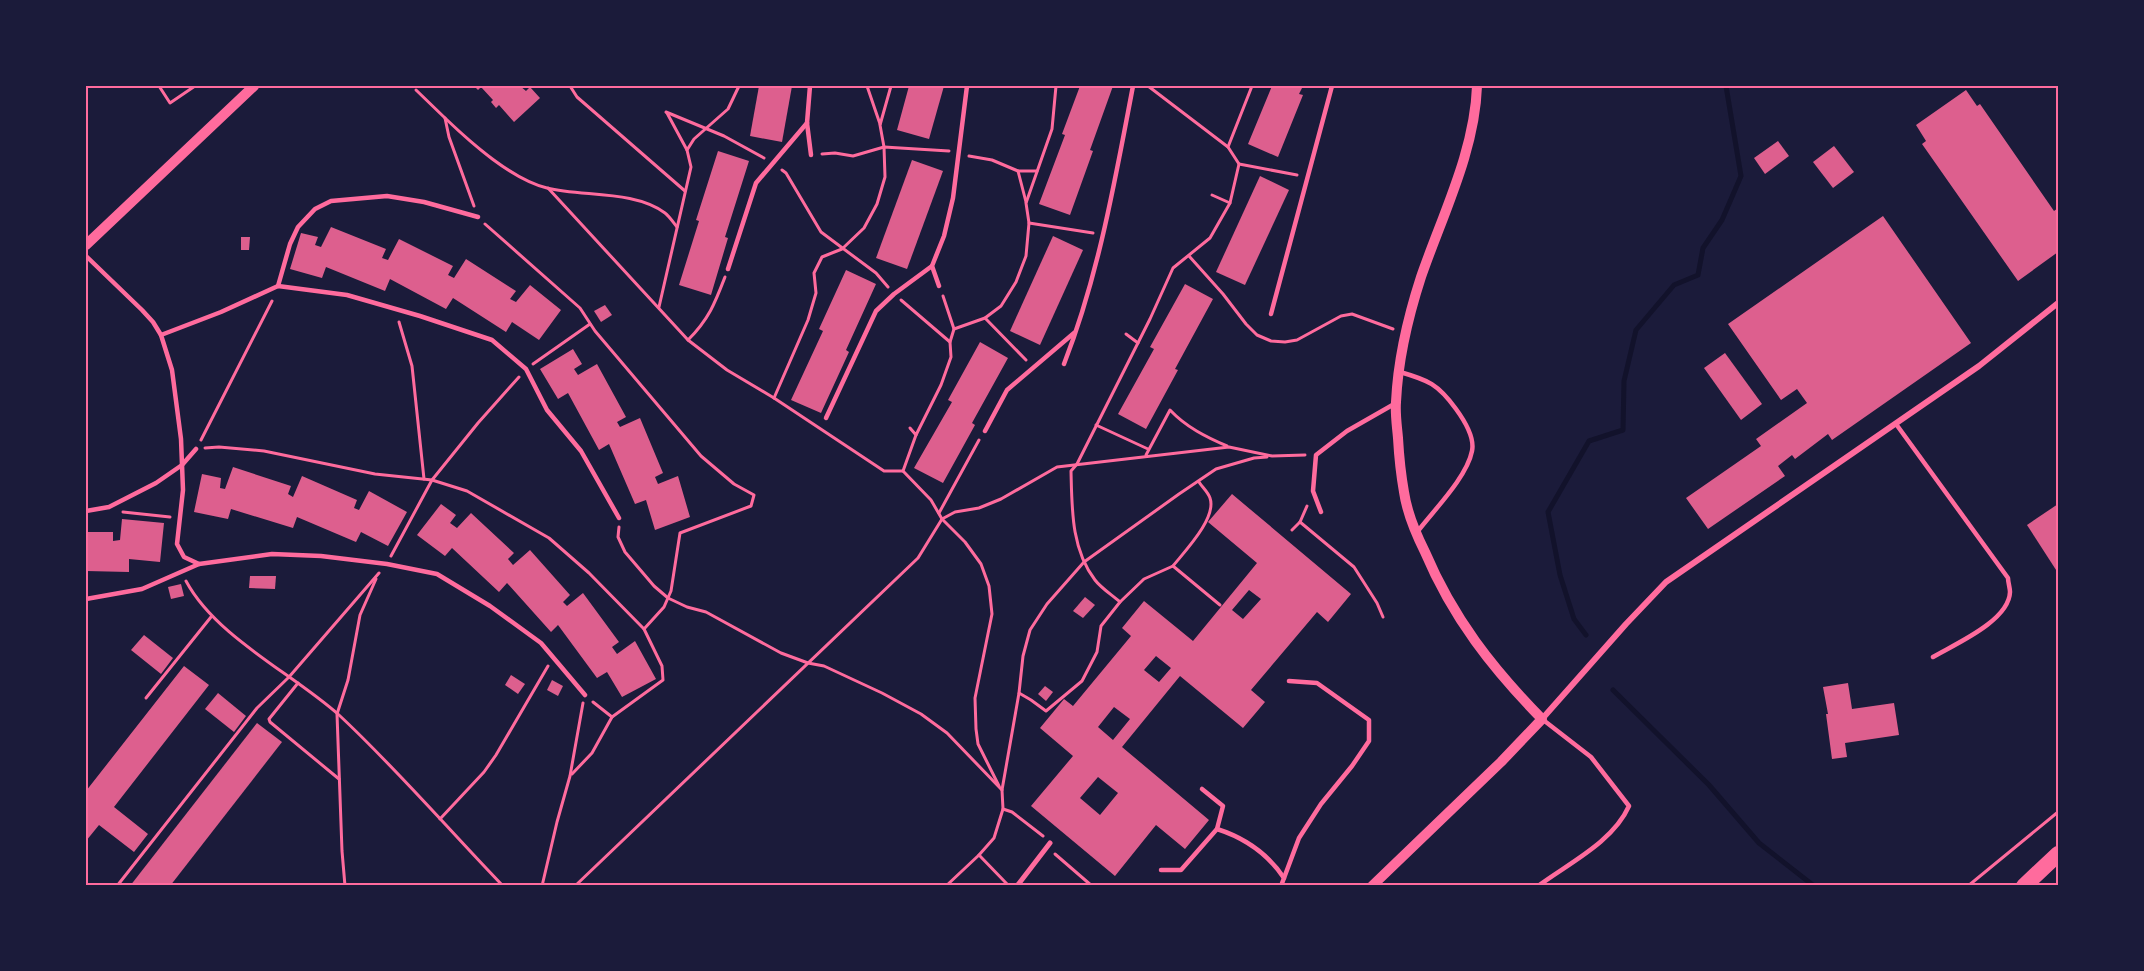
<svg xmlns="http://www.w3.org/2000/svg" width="2144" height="971" viewBox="0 0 2144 971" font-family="'IBM Plex Serif',serif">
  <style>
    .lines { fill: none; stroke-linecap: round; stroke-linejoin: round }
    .stream { stroke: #12122b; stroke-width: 5 }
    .building { fill: #dd5f8e; fill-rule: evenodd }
    .path { stroke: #ff6b9d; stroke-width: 3 }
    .service { stroke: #ff6b9d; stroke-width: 4.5 }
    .pedestrian { stroke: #ff6b9d; stroke-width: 5 }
    .minor { stroke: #ff6b9d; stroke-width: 6 }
    .tertiary { stroke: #ff6b9d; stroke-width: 10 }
    .trunk { stroke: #ff6b9d; stroke-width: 16 }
    .neatline { fill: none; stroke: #ff6b9d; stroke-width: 2 }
  </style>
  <rect width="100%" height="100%" fill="#1b1b3a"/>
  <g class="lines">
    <g class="stream">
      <polyline points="1586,635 1574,619 1560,575 1548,512 1589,441 1623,430 1624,381 1636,330 1674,285 1698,275 1703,248 1722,220 1741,176 1726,86"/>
      <polyline points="1613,690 1709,785 1759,843 1814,886"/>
    </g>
  </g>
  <g class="building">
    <polygon points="474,86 520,86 526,91 530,87 540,98 514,122 499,105 496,108 491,102 493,100 481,87 478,90"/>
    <polygon points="759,86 792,86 782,142 750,136"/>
    <polygon points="909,86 944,86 929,139 897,130"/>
    <polygon points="1080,86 1113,86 1090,150 1093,151 1070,215 1039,204 1065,135 1062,134"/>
    <polygon points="1272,86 1303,86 1299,94 1303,95 1278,157 1248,144"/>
    <polygon points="1966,90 1977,106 1980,104 2054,211 2058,208 2058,252 2018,281 1922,144 1926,141 1916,125"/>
    <polygon points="1778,141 1789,156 1765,174 1754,158"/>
    <polygon points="1834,146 1854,172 1833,188 1813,162"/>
    <polygon points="718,151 749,161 725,237 728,238 711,295 679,285 699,221 696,220"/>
    <polygon points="912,160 943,171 907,269 876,258"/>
    <polygon points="1260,176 1289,190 1245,285 1216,272"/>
    <polygon points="1883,216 1971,343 1832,440 1828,434 1795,459 1792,455 1778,466 1785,476 1708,529 1686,498 1761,446 1756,439 1807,403 1797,389 1781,400 1728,324"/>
    <polygon points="331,227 386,249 382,258 388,260 399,239 453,266 448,275 454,278 466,259 516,291 510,299 516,302 530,285 561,310 539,340 512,322 506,332 453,298 446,309 390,279 385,291 326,267 322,278 290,269 301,233 318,237 315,245 321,247"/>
    <polygon points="1053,236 1083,250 1040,345 1010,331"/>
    <polygon points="241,237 250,237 249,250 241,250"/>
    <polygon points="846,270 876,284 846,350 849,352 821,413 791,400 823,331 819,329"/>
    <polygon points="1185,284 1213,299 1175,369 1178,370 1146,429 1118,414 1154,349 1150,347"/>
    <polygon points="605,305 612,315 601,322 594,311"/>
    <polygon points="980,342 1008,358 972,423 975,425 943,483 914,468 952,402 948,400"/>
    <polygon points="573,349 582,364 574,369 578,375 597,364 626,417 617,422 620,427 640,418 663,473 655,477 658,484 678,476 690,517 655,530 646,500 635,504 609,444 599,450 568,393 558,399 540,369"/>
    <polygon points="1725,353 1762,404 1741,420 1704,368"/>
    <polygon points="233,467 291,486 288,494 293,497 302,476 357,500 354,508 359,510 369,491 407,512 388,546 361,532 356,542 297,517 293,528 231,509 228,519 194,512 202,474 221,478 220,488 225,489"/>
    <path d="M1232,494L1351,594L1328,622L1317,612L1251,690L1265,702L1243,728L1180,676L1122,747L1209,820L1185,849L1156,825L1115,876L1031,806L1073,756L1040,728L1064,699L1073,706L1131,636L1122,628L1144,601L1193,641L1257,563L1208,522ZM1249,590L1261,599L1243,619L1232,610ZM1156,656L1171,668L1159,682L1144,670ZM1114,707L1130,719L1113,740L1098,727ZM1098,777L1118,793L1100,815L1080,798Z"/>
    <polygon points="441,504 456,515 450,523 457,528 471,513 514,553 508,559 513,565 530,550 570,595 563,602 567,606 583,593 619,642 612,647 617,654 635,641 656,679 622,697 607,672 597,678 558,625 551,632 507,583 499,592 452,548 445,556 417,535"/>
    <polygon points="2058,504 2058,573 2027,525"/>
    <polygon points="122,519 164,523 160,562 129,559 129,572 86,571 86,532 113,532 113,541 120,540"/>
    <polygon points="250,576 276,576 275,589 249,588"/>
    <polygon points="181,584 184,596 171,599 168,587"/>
    <polygon points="1085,597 1095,605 1083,618 1073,611"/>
    <polygon points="144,635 173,658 161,674 131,650"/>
    <polygon points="184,666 209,685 114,807 148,834 134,852 99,825 86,841 86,791"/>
    <polygon points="511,675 525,684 518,694 505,685"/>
    <polygon points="552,680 563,686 558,696 547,690"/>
    <polygon points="1848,683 1852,709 1894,703 1899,735 1845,743 1847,757 1832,759 1826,714 1828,714 1823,687"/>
    <polygon points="1045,686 1053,692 1046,701 1038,694"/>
    <polygon points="218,693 246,716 234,732 205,709"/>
    <polygon points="257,723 282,742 170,886 130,886"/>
  </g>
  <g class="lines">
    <g class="path">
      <polyline points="159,86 170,103 195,86"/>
      <polyline points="570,86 577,97 685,191"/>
      <polyline points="867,86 880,124"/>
      <polyline points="1148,86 1228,147"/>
      <polyline points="416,90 445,118 449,137 474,206"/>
      <polyline points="666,112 724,136 764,158"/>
      <path d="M445,118C471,143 511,179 547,188C582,197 634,190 665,213C669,216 673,222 677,227"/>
      <polyline points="687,150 694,139 728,109 739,86"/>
      <polyline points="822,154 835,153 853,156 884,147 949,151"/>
      <polyline points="969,156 992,160 1018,171 1026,202"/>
      <polyline points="1239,164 1297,175"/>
      <polyline points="782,170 786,173 821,232 876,273 888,287"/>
      <polyline points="1018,171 1037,171"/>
      <polyline points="548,188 688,340 727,370 774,398 884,471 903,471"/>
      <polyline points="1212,195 1230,203"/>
      <polyline points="1029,223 1093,233"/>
      <polyline points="485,224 580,308 595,331 701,456 734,484 754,495 751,506 680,533 671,591 664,607 644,629"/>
      <polyline points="1189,256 1223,294 1246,324 1257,335 1271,341 1285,342 1297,340 1341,316 1352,314 1393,329"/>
      <polyline points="901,300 950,342"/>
      <polyline points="659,307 691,167 687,150 667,113"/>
      <polyline points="985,318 1026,360"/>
      <polyline points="399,322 412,366 424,479"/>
      <polyline points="954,329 985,318 1001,306 1016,282 1026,256 1029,223 1026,203 1052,129 1056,86"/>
      <polyline points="1126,334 1138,343"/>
      <path d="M688,340C709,319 715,303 725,277"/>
      <polyline points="533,364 590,324"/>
      <polyline points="774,398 808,320 816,293 814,273 822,257 842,249 864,228 877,204 885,177 884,147 880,125 891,86"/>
      <polyline points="1096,425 1148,449"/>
      <polyline points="910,428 916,435 941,385 951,357 950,342 954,329 943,296"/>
      <polyline points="916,435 903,471 931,500 942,519 965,542 981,564 989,586 992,614 975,698 976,729 978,744 999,786"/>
      <polyline points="201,440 272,301"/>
      <polyline points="205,448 219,447 264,451 375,474 432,480 467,491 549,538 589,573 644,629 662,666 663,680 612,717 593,702"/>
      <path d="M1146,455L1170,410C1186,427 1206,437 1227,446"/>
      <polyline points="123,512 170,517"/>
      <polyline points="939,513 979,440"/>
      <polyline points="1300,522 1354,567 1377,603 1383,617"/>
      <polyline points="619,527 618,537 625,552 654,586 668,598 687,607 706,612 781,653 808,663 824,666 882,693 921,714 947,733 1002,790"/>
      <polyline points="1292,530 1300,522 1307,506"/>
      <polyline points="391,556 432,480 478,423 519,377"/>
      <path d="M1173,566C1185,551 1217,518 1210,498C1208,492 1202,487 1199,482"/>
      <path d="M186,581C216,637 292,673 339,715C397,769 448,829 503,886"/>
      <path d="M1120,602C1112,595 1101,588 1095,580C1071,549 1072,508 1071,471L1077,464L1150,319L1173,268L1210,238L1230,203L1239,164L1228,147L1252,86"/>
      <polyline points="298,683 269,719 270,722 339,779"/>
      <polyline points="1019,693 1031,700 1046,711 1082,681 1097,652 1101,626 1120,602 1144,579 1173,566 1220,605"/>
      <polyline points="146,698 211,617"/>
      <polyline points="572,774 592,753 612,717"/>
      <polyline points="1003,809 1012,812 1043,836"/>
      <polyline points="440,819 484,772 496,755 548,666"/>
      <polyline points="1055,854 1092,886"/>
      <polyline points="979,855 994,838 1003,809 1002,790 1019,693 1023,656 1030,630 1047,604 1084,562 1179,494 1216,469 1254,458 1267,457"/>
      <polyline points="117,886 257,708 289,677 379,573"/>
      <polyline points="345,886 342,851 337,714 348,680 360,615 376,579"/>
      <polyline points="542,886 557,822 570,776 583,703"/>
      <polyline points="575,886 918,558 942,519 955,512 979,508 1001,499 1057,467 1229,447 1272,456 1305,455"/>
      <polyline points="946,886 979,855 1007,884"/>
      <polyline points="1968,886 2058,812"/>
    </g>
    <g class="service">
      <polyline points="810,86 807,123 811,155"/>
      <polyline points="86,256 142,310 153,322 161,335 172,370 181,439 183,490 177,544 184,557 199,564"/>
      <polyline points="728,269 756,183 807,123"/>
      <polyline points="278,286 290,244 298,227 315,209 331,201 387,196 424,202 478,217"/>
      <polyline points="939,286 932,266 944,236 953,198 967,86"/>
      <polyline points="1271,314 1332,86"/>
      <polyline points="161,335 221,312 278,286 347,295 420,316 492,340 526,369 547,410 581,451 619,518"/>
      <path d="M1064,364C1099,274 1115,180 1133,86"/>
      <path d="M1400,372C1428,380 1438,384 1456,409C1464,420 1475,437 1472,451C1467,477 1434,510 1418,531"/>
      <polyline points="826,418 876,311 894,294 932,266"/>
      <path d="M1896,424L2008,578C2008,582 2010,588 2010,592C2009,621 1955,644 1933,657"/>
      <polyline points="985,431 1007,390 1074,333"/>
      <polyline points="86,511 109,507 156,483 182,465 196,449"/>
      <polyline points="1321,512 1313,491 1316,455 1347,431 1396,403"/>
      <polyline points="86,599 142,589 199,564 272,554 321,556 387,564 437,574 490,606 541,643 585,695"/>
      <polyline points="1202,789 1223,806 1217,829"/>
      <path d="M1161,870H1181L1217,829C1245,838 1268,854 1284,878L1281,886"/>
      <polyline points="1284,878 1299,838 1321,804 1352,766 1369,741 1369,720 1317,683 1289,681"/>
      <path d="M1538,886C1569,863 1613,842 1629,806L1591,757L1542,719"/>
    </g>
    <polyline class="pedestrian" points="1017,886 1050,843"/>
    <polyline class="minor" points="1542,719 1626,624 1666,582 1979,366 2058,303"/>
    <g class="tertiary">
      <polyline points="86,245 254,86"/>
      <path d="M1372,886L1501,762L1542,719C1492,668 1453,618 1425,552C1416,534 1407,513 1404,492C1401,475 1399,456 1398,438C1397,426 1395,414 1396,402C1398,359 1408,317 1421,277C1442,216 1475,151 1477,86"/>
    </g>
    <polyline class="trunk" points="2024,886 2058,854"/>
  </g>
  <rect width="2144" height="971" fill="none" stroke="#1b1b3a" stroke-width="174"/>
  <rect x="87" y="87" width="1970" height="797" class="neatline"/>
</svg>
